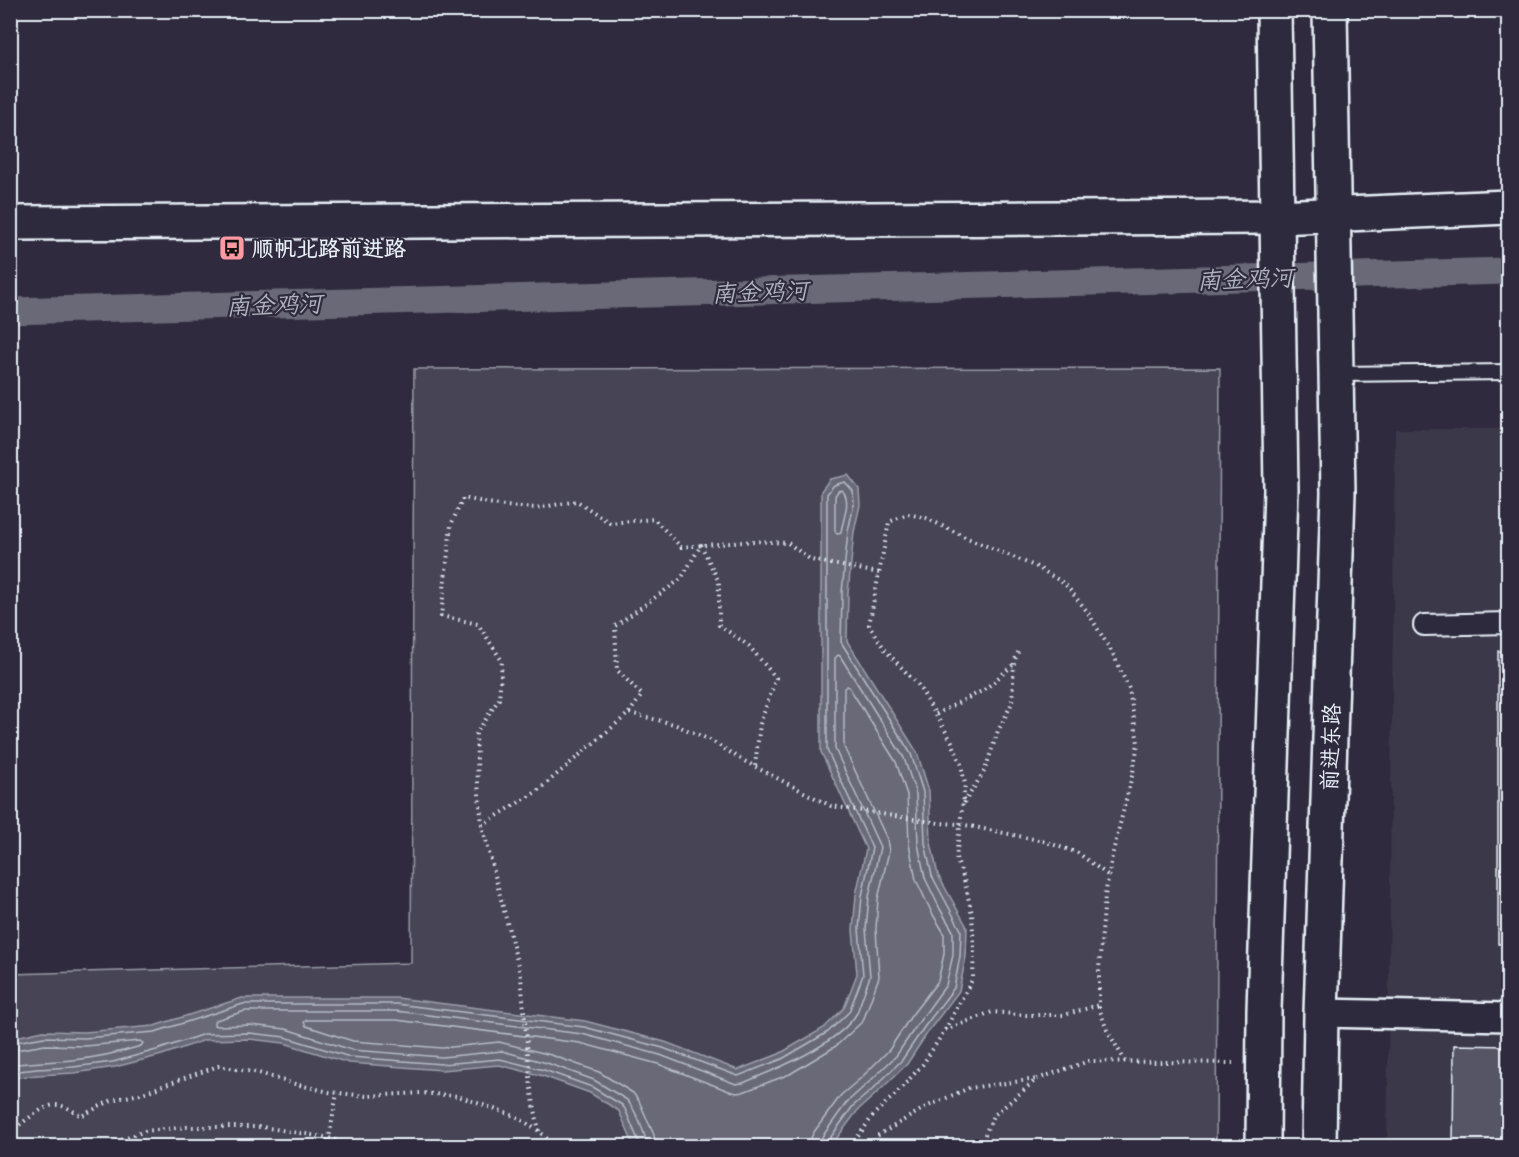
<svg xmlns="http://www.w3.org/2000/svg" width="1519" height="1157" viewBox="0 0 1519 1157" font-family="'Patrick Hand','LXGW WenKai TC',sans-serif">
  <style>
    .built { fill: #3b3749 }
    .green { fill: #464455; stroke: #979aa6; stroke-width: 1.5 }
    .water { fill: #696978; stroke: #9c9fab; stroke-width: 1.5 }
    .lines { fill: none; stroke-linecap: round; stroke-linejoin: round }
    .shore { stroke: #b5bbc5; stroke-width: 1.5 }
    .canal { stroke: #696978; stroke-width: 27 }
    .building { fill: #575565; stroke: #e8f1f8; stroke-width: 1.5 }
    .service-casing { stroke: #e8f1f8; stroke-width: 18 }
    .pedestrian-casing { stroke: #e8f1f8; stroke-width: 24 }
    .minor-casing { stroke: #e8f1f8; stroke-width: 32 }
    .tertiary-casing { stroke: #e8f1f8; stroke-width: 38 }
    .primary-casing { stroke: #e8f1f8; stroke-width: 38 }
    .path { stroke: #e8f1f8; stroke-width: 4; stroke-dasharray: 1.5 4.5; stroke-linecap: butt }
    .service { stroke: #2f2a3d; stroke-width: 14 }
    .pedestrian { stroke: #2f2a3d; stroke-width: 20 }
    .minor { stroke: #2f2a3d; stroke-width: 27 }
    .tertiary { stroke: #2f2a3d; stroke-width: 33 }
    .primary { stroke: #2f2a3d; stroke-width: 33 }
    .labels { text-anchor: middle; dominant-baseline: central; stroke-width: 4.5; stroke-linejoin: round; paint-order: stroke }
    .poi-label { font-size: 22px; font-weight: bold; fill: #e8f1f8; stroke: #2f2a3d; text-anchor: start }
    .street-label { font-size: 22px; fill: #e8f1f8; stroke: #2f2a3d }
    .water-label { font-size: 24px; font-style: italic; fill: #afb4be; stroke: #2f2a3d }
  </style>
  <rect width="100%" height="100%" fill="#2f2a3d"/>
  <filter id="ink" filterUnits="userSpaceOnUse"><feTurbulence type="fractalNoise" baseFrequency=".0167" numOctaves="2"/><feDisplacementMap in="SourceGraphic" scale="12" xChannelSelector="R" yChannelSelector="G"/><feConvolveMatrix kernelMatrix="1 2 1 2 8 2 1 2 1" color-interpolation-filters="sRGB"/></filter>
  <g filter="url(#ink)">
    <polygon class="built" points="1395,429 1508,429 1508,1146 1387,1146"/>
    <polygon class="green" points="1220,368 1216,1146 11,1146 10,974 411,963 414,369"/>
    <polygon class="water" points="848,475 859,489 860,505 854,532 848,593 847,641 917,752 929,791 931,843 938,875 967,927 966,957 959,991 930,1029 907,1064 876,1094 858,1110 831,1146 634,1146 619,1111 590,1093 543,1076 499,1065 442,1070 349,1063 284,1043 249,1039 205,1040 162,1055 115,1067 74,1073 38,1075 11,1078 11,1038 43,1031 85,1032 154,1026 242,998 397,998 585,1021 665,1042 738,1070 779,1054 824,1028 844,1008 857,974 853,930 856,895 866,849 821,752 821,491 830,479"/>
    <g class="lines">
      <g class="shore">
        <path d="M842,490C852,500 843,519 841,532L837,534L835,531V496L838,491Z"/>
        <polyline points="10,1043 44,1037 85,1038 155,1032 243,1004 396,1004 584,1027 663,1048 738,1076 782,1059 828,1032 849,1012 863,975 859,929 862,896 872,848 827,750 827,494 834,485 845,482 853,491 854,504 848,531 842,592 841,642 911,754 923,792 925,843 932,876 961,930 960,956 954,988 925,1026 902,1060 872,1090 853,1106 828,1141 827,1146"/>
        <path d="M10,1051L45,1045L85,1046L140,1041L143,1043L141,1046C118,1053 95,1058 72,1060C51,1062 31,1062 10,1065"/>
        <polyline points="10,1072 37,1069 73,1067 113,1062 160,1049 204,1034 249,1033 285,1037 350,1057 442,1064 500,1059 544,1070 592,1087 622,1105 625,1109 639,1142 640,1146"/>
        <path d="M647,1146C646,1135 635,1109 627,1100L594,1080L547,1063L502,1051L442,1057L352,1050L286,1029L250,1025L216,1026L214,1025V1022L216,1020L245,1011H396L582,1034L660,1055L736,1084L743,1083C775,1070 839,1044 857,1013L870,976L866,929L869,897L880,847L835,749V658L838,655L840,656L904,758L916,794L918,844L925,878L940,909L953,931V955L946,985L919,1022L896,1056L867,1084L847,1102L822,1137L819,1146"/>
        <polyline points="656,1146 654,1135 639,1101 633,1093 599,1072 551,1055 499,1042 442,1048 353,1041 306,1026 304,1022 307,1020 396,1020 580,1043 658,1064 729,1091 737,1093 743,1092 790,1074 836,1046 863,1021 879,977 876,929 878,899 889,851 887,839 844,747 844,688 847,686 849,687 896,762 907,795 909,844 916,880 932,913 944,933 944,954 938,981 911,1016 889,1050 861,1078 841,1095 814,1132 811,1138 810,1146"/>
      </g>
      <polyline class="canal" points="10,311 1508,271"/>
    </g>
    <g class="building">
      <rect x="1498" y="651" width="10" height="293"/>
      <polygon points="1454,1045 1508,1046 1508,1146 1453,1146"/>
    </g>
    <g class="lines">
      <defs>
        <polyline id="service" points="1336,374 1508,372"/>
        <polyline id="pedestrian" points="1424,625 1508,623"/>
        <polyline id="minor" points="1321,1013 1508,1017"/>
        <polyline id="tertiary" points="10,223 1277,217 1508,207"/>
        <g id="primary">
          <polyline points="1263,1146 1264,1010 1281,490 1274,10"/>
          <polyline points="1319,1146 1321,1013 1338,493 1330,10"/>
        </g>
      </defs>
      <use href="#service" class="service-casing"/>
      <use href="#pedestrian" class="pedestrian-casing"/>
      <use href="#minor" class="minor-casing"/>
      <use href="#tertiary" class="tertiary-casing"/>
      <use href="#primary" class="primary-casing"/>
      <g class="path">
        <polyline points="629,713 642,695 617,670 615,626 681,579 701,545 719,582 719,625 749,646 776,678 760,724 755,766"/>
        <polyline points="936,714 984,690 1013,665"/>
        <polyline points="964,803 985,770 998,731 1012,703 1014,662 1019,650"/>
        <polyline points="482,825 478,784 476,734 499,699 502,661 478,624 441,616 451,525 463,498 504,506 537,508 577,501 610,523 654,519 681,547 755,541 788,543 811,560 879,573"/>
        <polyline points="945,1030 992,1012 1026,1015 1064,1015 1099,1005"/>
        <polyline points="539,1131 531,1088 521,977 482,825 536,792 629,713 674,724 710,740 746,762 831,806 939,823 960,824 1043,841 1078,853 1109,876"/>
        <path d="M10,1132C20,1125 43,1105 55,1105C65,1105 73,1111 81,1116L112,1100L140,1094L218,1066L259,1073L291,1083L329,1092L366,1096L421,1093L458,1096L517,1117L539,1131L555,1146"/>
        <polyline points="105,1146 145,1131 187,1127 263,1127 329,1138 356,1146"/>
        <polyline points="326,1146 329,1138 337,1093"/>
        <polyline points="851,1146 875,1113 897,1093 923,1064 945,1030 973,978 974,948 972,914 964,879 956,858 965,784 961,764 952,742 918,685 886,651 869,625 889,522 908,514 926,518 965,537 1037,567 1065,584 1087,611 1113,654 1129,689 1138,743 1133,772 1112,856 1105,896 1099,969 1099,1008 1107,1030 1125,1061"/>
        <polyline points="872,1146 877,1136 926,1107 969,1088 1037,1079"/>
        <polyline points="980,1146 993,1116 1037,1079 1089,1061 1233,1063"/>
      </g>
      <use href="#service" class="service"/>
      <use href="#pedestrian" class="pedestrian"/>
      <use href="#minor" class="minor"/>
      <use href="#tertiary" class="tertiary"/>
      <use href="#primary" class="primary"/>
    </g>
  </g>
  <defs>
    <symbol id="bus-square" viewBox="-11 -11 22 22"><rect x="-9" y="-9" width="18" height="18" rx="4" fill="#ff9aa2" stroke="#2f2a3d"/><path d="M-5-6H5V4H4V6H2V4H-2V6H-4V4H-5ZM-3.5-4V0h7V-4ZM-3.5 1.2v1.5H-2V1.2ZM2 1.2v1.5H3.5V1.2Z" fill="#111"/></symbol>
  </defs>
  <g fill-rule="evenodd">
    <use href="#bus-square" x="217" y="233" width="30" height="30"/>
  </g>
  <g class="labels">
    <g class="poi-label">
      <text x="252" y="248">顺帆北路前进路</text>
    </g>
    <g class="street-label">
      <text transform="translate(1330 747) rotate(-88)">前进东路</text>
    </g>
    <g class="water-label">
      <text transform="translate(1245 278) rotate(-2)">南金鸡河</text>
      <text transform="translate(760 291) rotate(-2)">南金鸡河</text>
      <text transform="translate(274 304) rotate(-2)">南金鸡河</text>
    </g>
  </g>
  <rect width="1519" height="1157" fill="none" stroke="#2f2a3d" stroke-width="36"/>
  <rect x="18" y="18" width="1483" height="1121" fill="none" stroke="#e8f1f8" stroke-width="2" filter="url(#ink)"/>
</svg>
